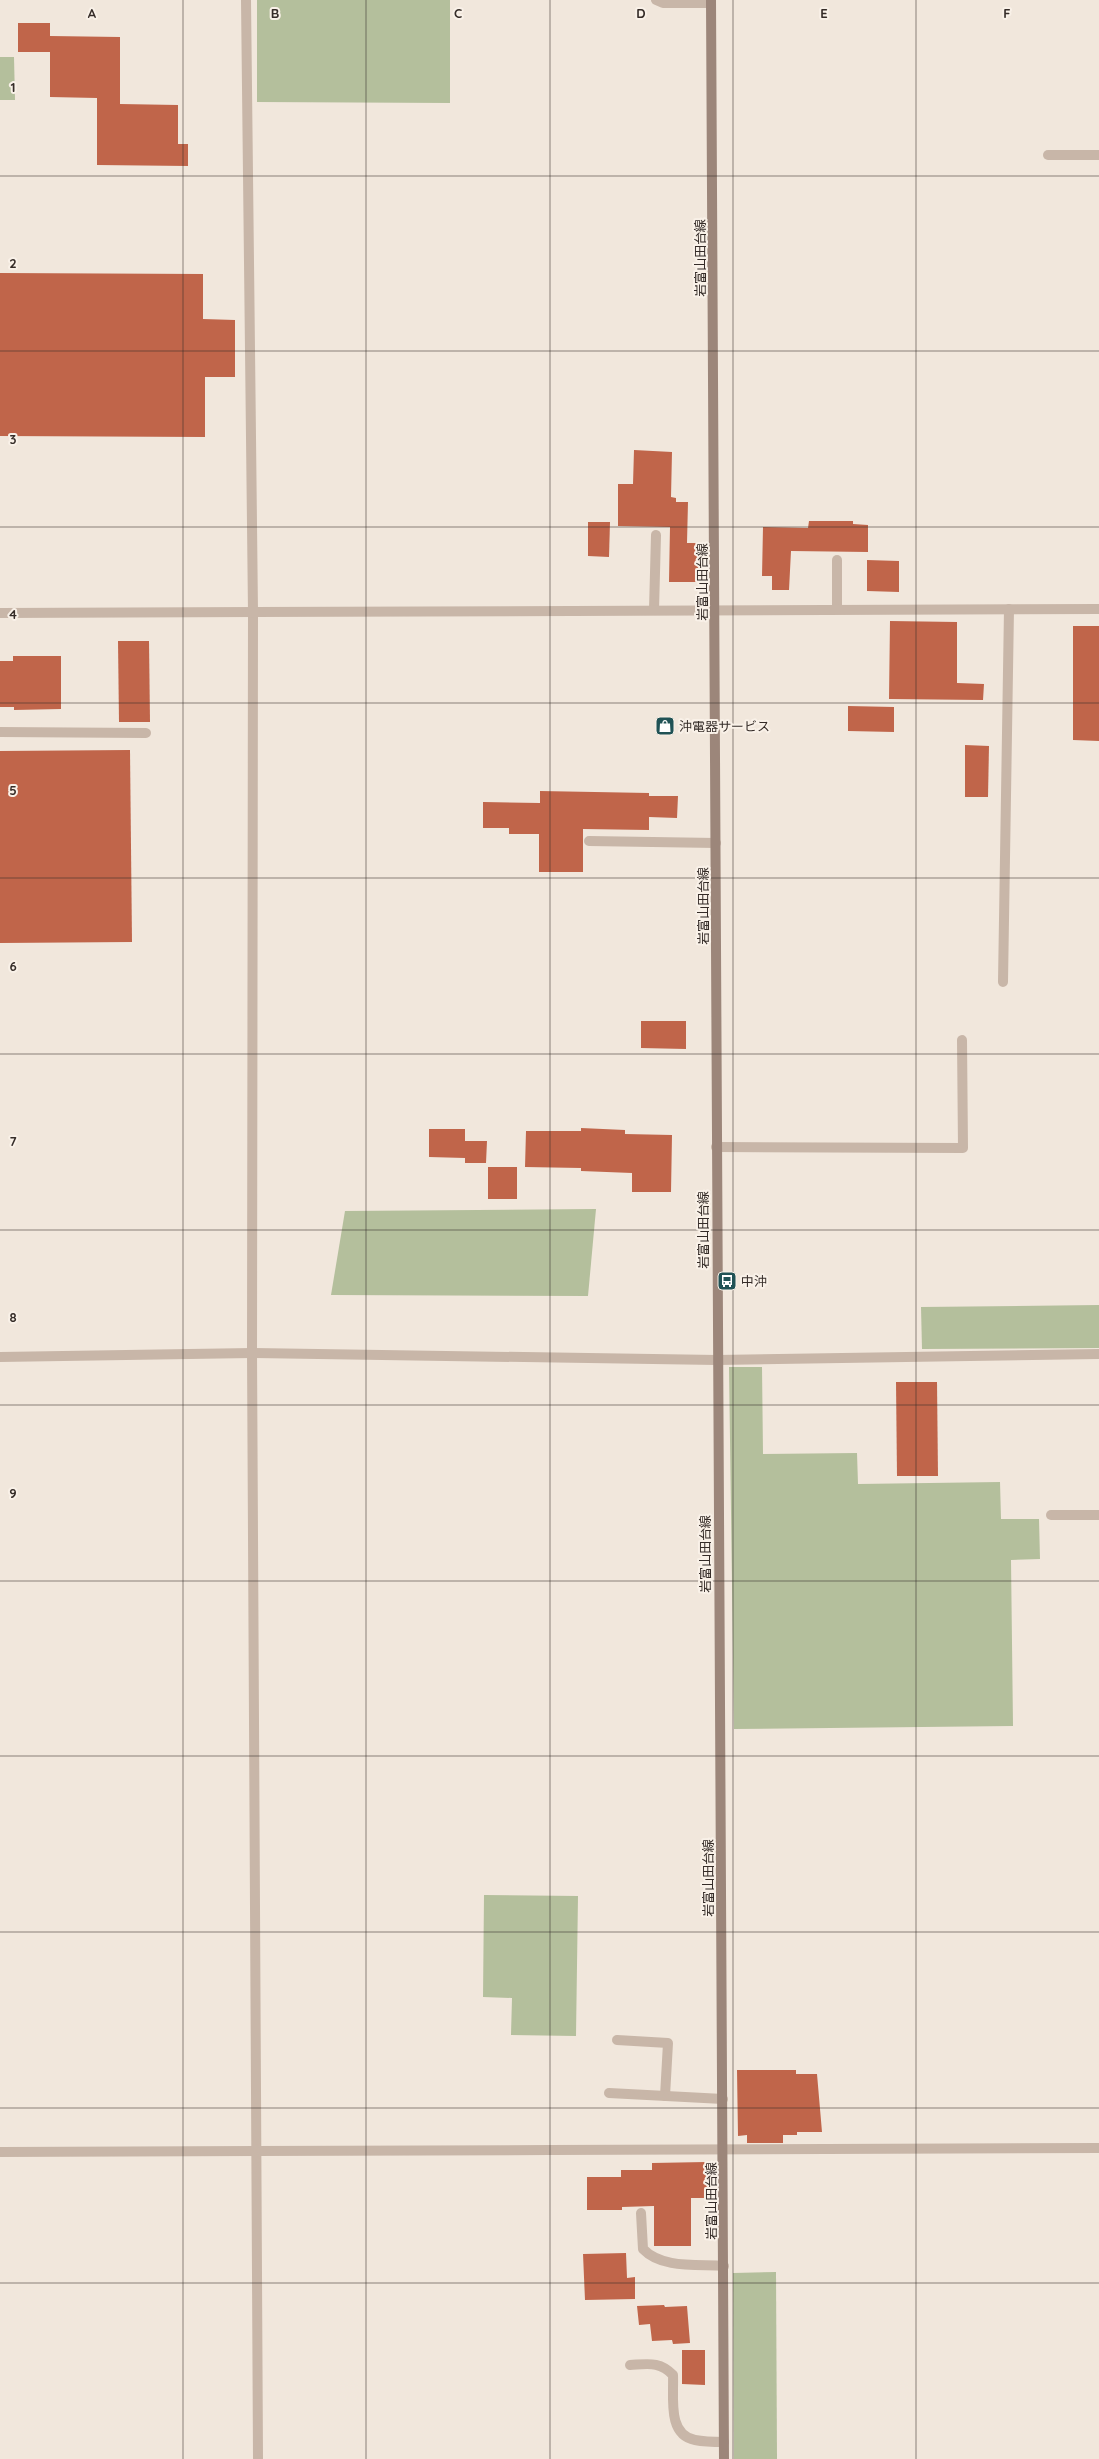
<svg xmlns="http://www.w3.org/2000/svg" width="1099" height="2459" viewBox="0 0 1099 2459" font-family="Quicksand,'Noto Sans JP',sans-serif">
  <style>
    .green { fill: #b4bf9c }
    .building { fill: #c0654a }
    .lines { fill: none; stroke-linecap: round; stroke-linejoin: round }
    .service { stroke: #c8b6a8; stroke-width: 10 }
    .minor { stroke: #c8b6a8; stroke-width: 10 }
    .secondary { stroke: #9c867a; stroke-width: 10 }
    .grid { fill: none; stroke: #352c28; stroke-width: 1; stroke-opacity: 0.55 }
    .labels { text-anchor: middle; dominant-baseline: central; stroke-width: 4; stroke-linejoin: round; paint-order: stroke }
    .street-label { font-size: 13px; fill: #352c28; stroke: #f9f1e8 }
    .poi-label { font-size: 13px; fill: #352c28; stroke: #f9f1e8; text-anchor: start }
    .grid-label { font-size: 13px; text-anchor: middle; font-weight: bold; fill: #352c28; stroke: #f9f1e8; stroke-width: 4; stroke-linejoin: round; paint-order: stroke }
  </style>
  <rect width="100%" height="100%" fill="#f1e7dc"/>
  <g class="green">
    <polygon points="257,0 450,0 450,103 257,102"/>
    <polygon points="0,57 14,57 15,100 0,100"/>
    <polygon points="596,1209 588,1296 331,1295 345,1211"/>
    <polygon points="1099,1305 1099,1348 922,1349 921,1307"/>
    <polygon points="729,1367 762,1367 763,1454 857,1453 858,1484 1000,1482 1001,1519 1039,1519 1040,1559 1011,1560 1013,1726 734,1729"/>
    <polygon points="484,1895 578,1896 576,2036 511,2035 512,1998 483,1997"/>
    <polygon points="776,2272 777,2459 734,2459 733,2273"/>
  </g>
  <g class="building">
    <polygon points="18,23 50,23 50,36 120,37 120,104 178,105 178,144 188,144 188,166 97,165 97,98 50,97 50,52 18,52"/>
    <polygon points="0,273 203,274 203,319 235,320 235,377 205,377 205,437 0,436"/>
    <polygon points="634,450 672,452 671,497 676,498 676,502 688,502 687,543 699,543 699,582 669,582 670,527 618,526 618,484 633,484"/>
    <polygon points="809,521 853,521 853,524 868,525 868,552 791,551 789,590 772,590 772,576 762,576 763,527 808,528"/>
    <polygon points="588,522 610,522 609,557 588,556"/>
    <polygon points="867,560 899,561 899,592 867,591"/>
    <polygon points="890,621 957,622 957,683 984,684 983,700 889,699"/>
    <polygon points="1073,626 1099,626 1099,741 1073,740"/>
    <polygon points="118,641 149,641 150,722 119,722"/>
    <polygon points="13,656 61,656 61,709 14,710 14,707 0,707 0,661 13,661"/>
    <polygon points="848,706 894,707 894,732 848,731"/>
    <polygon points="965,745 989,746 988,797 965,797"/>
    <polygon points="130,750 132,942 0,943 0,751"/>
    <polygon points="540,791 649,793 649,796 678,796 677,818 649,817 649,830 583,829 583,872 539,872 539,834 509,834 509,828 483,828 483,802 540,803"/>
    <polygon points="641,1021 686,1021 686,1049 641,1048"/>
    <polygon points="581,1128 625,1130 625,1134 672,1135 671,1192 632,1192 632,1173 581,1171 581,1168 525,1167 526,1131 581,1131"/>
    <polygon points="429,1129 465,1129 465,1141 487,1141 486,1163 465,1163 465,1158 429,1157"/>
    <rect x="488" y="1167" width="29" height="32"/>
    <polygon points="896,1382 937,1382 938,1476 897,1476"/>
    <polygon points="737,2070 796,2070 796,2074 817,2074 822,2132 797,2132 797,2135 783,2135 783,2143 747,2143 747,2135 738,2136"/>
    <polygon points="706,2162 707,2198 691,2198 691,2246 654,2246 654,2206 622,2207 622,2210 587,2210 587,2177 621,2177 621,2170 652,2170 652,2163"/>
    <polygon points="626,2253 627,2278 635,2277 635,2299 585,2300 583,2254"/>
    <polygon points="664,2305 665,2307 687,2306 690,2343 673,2344 672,2340 652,2341 650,2324 639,2325 637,2306"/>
    <polygon points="682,2350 705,2350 705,2385 682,2384"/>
  </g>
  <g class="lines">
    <g class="service">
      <polyline points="656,0 663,3 711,3"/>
      <polyline points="1048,155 1099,155"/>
      <polyline points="837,609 837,560"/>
      <polyline points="654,610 656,535"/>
      <polyline points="0,732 146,733"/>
      <polyline points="589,841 716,843"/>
      <polyline points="1003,982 1009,609"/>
      <polyline points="716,1147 963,1148 962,1040"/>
      <polyline points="1051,1515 1099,1515"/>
      <polyline points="617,2040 668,2043 665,2096"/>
      <polyline points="609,2093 723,2099"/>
      <path d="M641,2213L643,2249C662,2269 698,2264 724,2266"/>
      <path d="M630,2365C648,2364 660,2361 673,2375C674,2397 667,2435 695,2440C705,2442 714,2442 724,2442"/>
    </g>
    <g class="minor">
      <polyline points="246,0 253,612 252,1353 258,2459"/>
      <polyline points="0,613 1099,609"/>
      <polyline points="0,1357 252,1353 717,1360 1099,1354"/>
      <path d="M0,2152C366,2149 733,2151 1099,2148"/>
    </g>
    <polyline class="secondary" points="711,0 724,2459"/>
  </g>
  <path class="grid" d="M183,0V2459M366,0V2459M550,0V2459M733,0V2459M916,0V2459M0,176H1099M0,351H1099M0,527H1099M0,703H1099M0,878H1099M0,1054H1099M0,1230H1099M0,1405H1099M0,1581H1099M0,1756H1099M0,1932H1099M0,2108H1099M0,2283H1099"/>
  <defs>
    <symbol id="shop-square" viewBox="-11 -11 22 22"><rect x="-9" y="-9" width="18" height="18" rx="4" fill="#205255" stroke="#f9f1e8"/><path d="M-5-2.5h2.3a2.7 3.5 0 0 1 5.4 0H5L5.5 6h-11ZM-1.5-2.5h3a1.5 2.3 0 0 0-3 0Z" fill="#fff"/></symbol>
    <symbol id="bus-square" viewBox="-11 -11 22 22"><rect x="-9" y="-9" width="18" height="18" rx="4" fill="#205255" stroke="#f9f1e8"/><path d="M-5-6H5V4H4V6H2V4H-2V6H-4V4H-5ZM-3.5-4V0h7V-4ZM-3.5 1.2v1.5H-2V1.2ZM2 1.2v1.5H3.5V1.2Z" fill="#fff"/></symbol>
  </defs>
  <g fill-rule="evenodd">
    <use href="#shop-square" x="654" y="715" width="22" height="22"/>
    <use href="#bus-square" x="716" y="1270" width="22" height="22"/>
  </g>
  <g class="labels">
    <g class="street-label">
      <text transform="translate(700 258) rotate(-90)">岩富山田台線</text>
      <text transform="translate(702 582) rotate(-90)">岩富山田台線</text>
      <text transform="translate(703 906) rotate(-90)">岩富山田台線</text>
      <text transform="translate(703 1230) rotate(-90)">岩富山田台線</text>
      <text transform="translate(705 1554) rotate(-90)">岩富山田台線</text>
      <text transform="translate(708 1878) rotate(-90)">岩富山田台線</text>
      <text transform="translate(711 2201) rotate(-90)">岩富山田台線</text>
    </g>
    <g class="poi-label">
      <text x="679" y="726">沖電器サービス</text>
      <text x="741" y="1281">中沖</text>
    </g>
  </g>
  <g class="grid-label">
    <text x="92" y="18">A</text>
    <text x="275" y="18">B</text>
    <text x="458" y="18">C</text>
    <text x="641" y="18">D</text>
    <text x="824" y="18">E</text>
    <text x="1007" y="18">F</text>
    <text x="13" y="92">1</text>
    <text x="13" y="268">2</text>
    <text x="13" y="444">3</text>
    <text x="13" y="619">4</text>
    <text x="13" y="795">5</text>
    <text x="13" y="971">6</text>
    <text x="13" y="1146">7</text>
    <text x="13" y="1322">8</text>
    <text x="13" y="1498">9</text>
  </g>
</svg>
